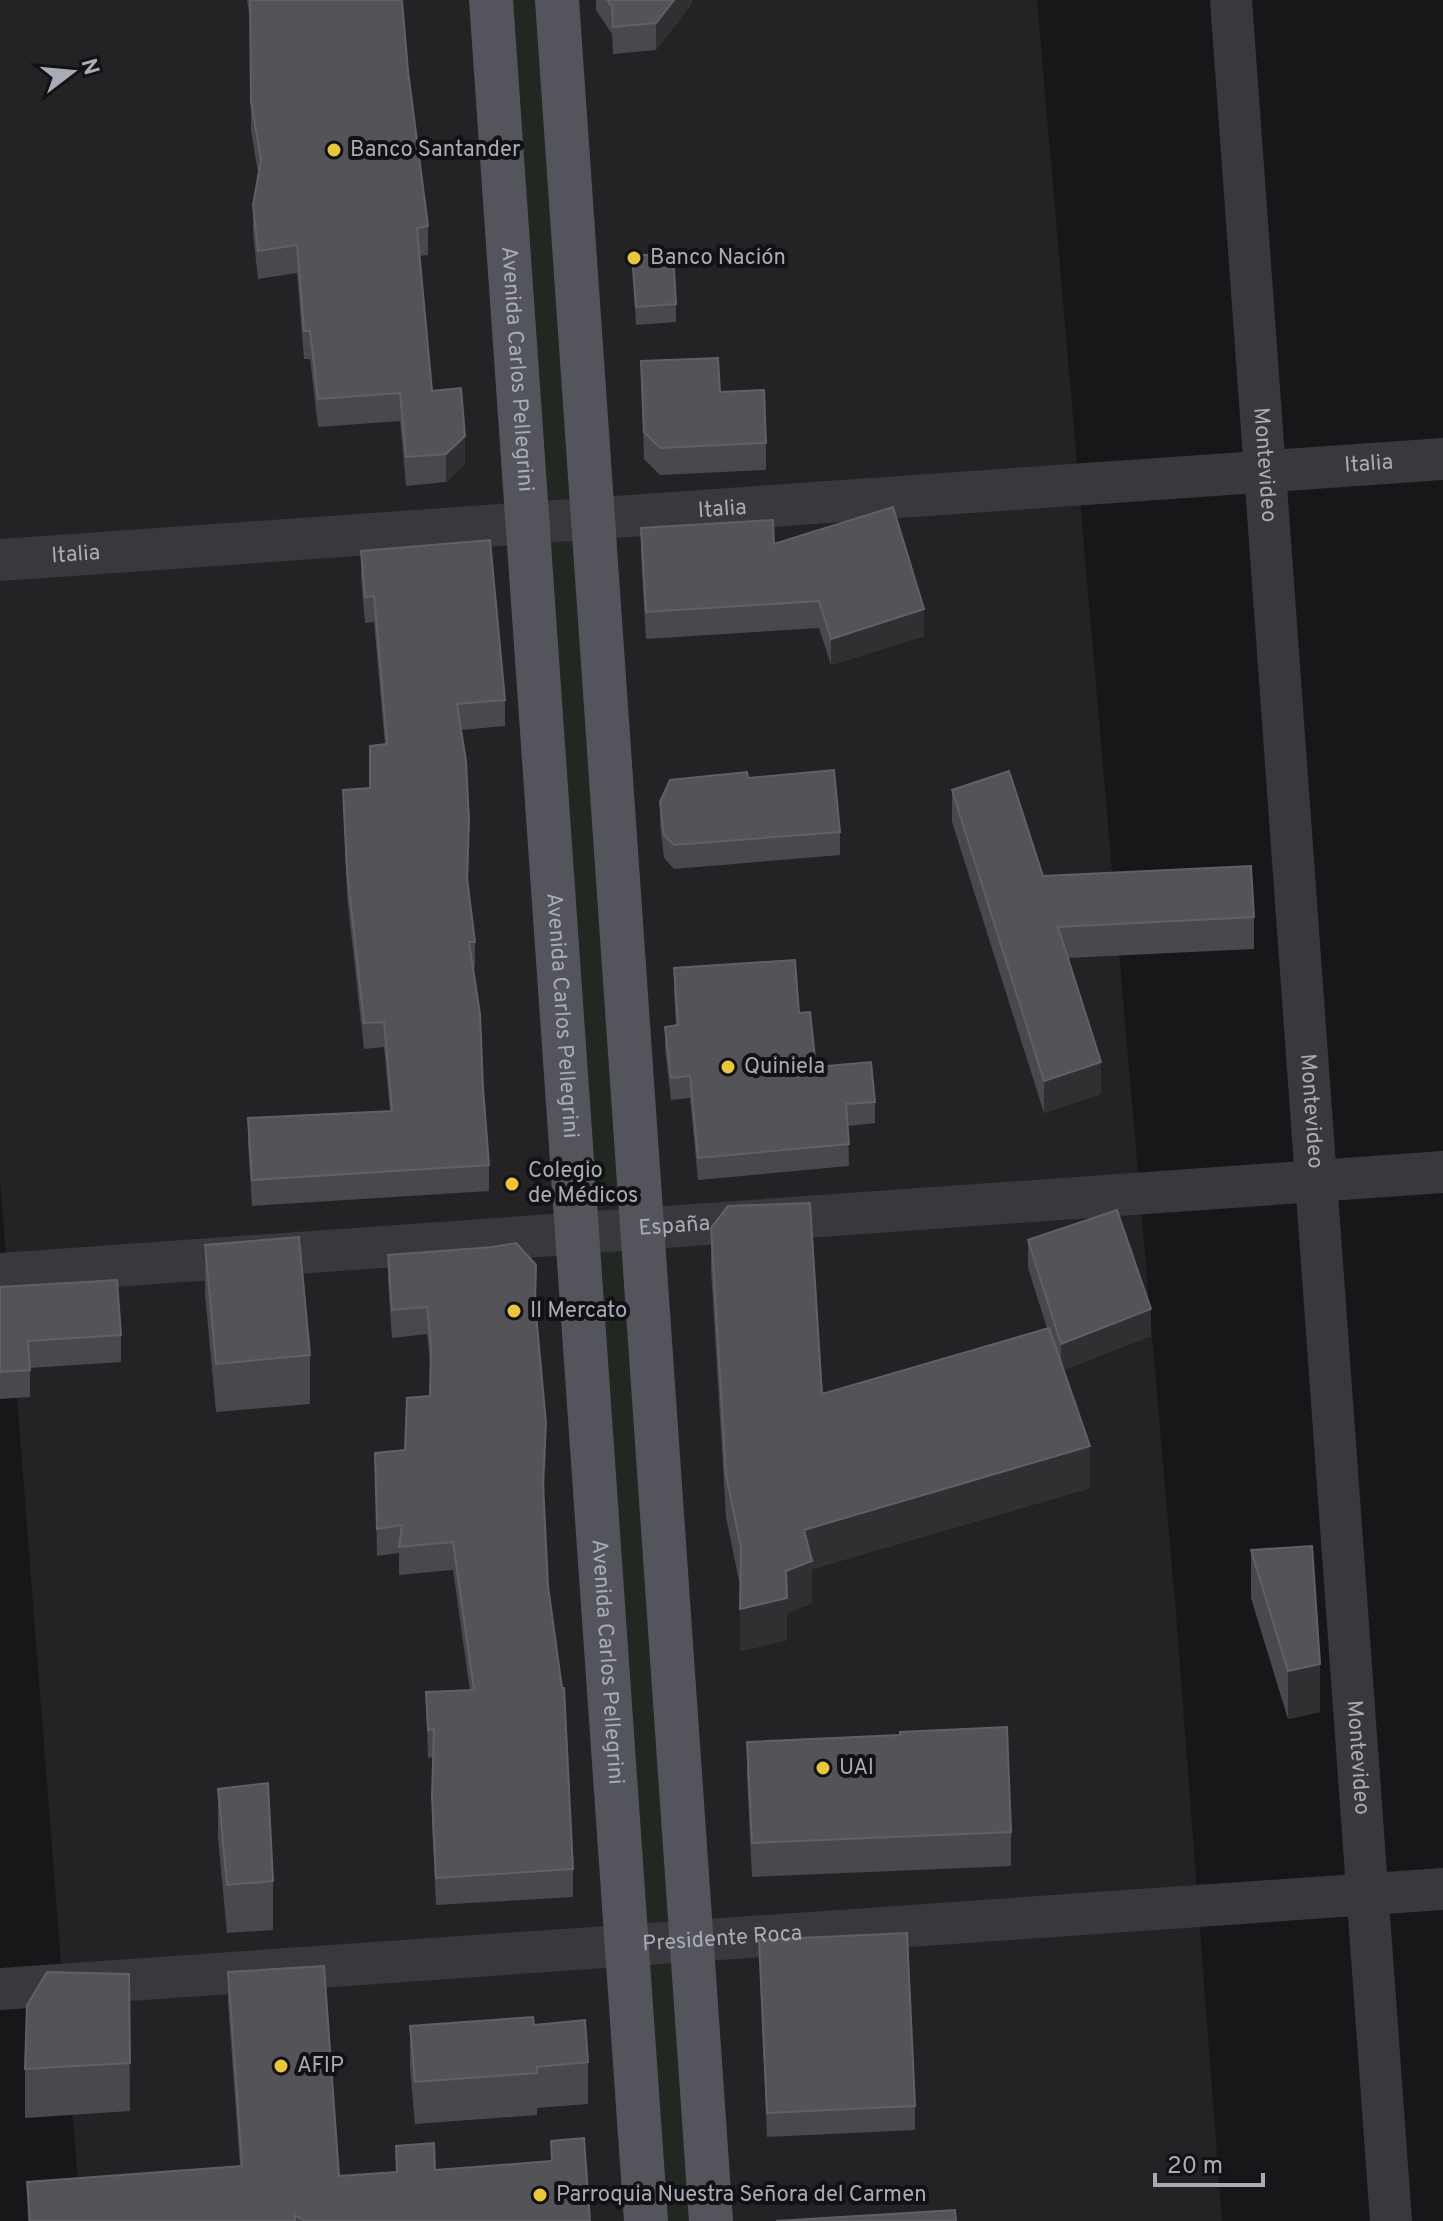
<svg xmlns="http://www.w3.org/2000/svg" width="1443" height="2221" viewBox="0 0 1443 2221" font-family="Overpass,sans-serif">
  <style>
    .built { fill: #232225 }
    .green { fill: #212822 }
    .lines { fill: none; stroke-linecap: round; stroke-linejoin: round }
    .street { stroke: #38383d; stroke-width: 42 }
    .primary { stroke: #54545c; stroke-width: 44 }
    .wall { fill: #48484d }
    .shaded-wall { fill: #303033 }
    .building { fill: #535358; stroke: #606167; stroke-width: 2 }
    .poi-dot { fill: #e9c63e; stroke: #121113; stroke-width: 3 }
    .labels { text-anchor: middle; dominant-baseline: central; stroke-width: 8; stroke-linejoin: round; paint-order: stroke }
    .poi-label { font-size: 22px; fill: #a9acb7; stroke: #121113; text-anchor: start }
    .street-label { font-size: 22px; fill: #a9acb7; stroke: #121113 }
  </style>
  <rect width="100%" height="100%" fill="#171618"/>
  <polygon class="built" points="0,0 1037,0 1176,1614 1222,2221 81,2221 0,1179"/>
  <polygon class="green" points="491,0 557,0 711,2221 646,2221"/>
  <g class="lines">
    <g class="street">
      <path id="s1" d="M1231,0L1391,2221"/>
      <path id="s2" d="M0,560L1443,459"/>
      <path id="s3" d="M0,1274L1443,1172"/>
      <path id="s4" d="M0,1989L1443,1889"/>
    </g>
    <g class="primary">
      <path id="s5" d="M491,0L646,2221"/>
      <polyline points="557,0 711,2221"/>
    </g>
  </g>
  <g class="wall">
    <polygon points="247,0 402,0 408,71 428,226 428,255 419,256 432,391 465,464 446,482 406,486 400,421 318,427 310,359 304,359 297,273 258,279 253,233 253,205 258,173 251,130 250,19"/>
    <polygon points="596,0 692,0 692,3 656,50 613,54 612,34 596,10"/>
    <polygon points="632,256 676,304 676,322 636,325"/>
    <polygon points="641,361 720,392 766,443 766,470 660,475 644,459"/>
    <polygon points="641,528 774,544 924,636 831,665 819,628 646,639 641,555"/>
    <polygon points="361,551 505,700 505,726 461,730 469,847 468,883 475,942 475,967 473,968 489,1165 489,1191 252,1206 248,1144 248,1118 390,1111 384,1047 364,1049 347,896 343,790 370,788 385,744 374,622 365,623 361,577"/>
    <polygon points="748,778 840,832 840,855 674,869 664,858 660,825 660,802"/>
    <polygon points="952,790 1043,876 1254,917 1254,949 1068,958 1101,1094 1044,1113 952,822"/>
    <polygon points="674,968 799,1013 816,1067 875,1102 875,1123 848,1126 849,1166 698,1180 690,1098 671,1100 665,1048 665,1027 676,1026 674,990"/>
    <polygon points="711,1228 822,1394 1047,1328 1028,1268 1028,1240 1151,1336 1063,1370 1090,1488 812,1569 812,1603 787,1613 787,1640 740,1651 740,1586 726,1517 711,1270"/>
    <polygon points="205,1245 310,1355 310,1404 216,1412 205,1294"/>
    <polygon points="388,1255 535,1306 546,1451 544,1496 548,1586 573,1869 573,1897 436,1905 432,1824 433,1757 428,1758 426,1692 470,1691 453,1570 399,1575 399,1553 377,1556 375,1453 405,1450 430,1396 431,1371 427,1334 392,1338 388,1282"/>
    <polygon points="0,1287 121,1335 121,1362 30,1368 30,1397 0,1399"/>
    <polygon points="1251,1550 1320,1712 1288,1719 1251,1598"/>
    <polygon points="900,1735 1011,1832 1011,1866 752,1877 747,1776 747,1742"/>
    <polygon points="218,1789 273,1881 273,1930 227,1933 218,1838"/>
    <polygon points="759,1940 915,2106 915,2130 767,2137"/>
    <polygon points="228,1972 339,2176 396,2172 396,2146 435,2170 551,2161 551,2141 590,2221 28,2221 27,2182 240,2166 228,2002"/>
    <polygon points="129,1974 130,2111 25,2118 25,2069"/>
    <polygon points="534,2025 588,2062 588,2104 537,2108 537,2115 415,2124 410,2067 410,2026"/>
  </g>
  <g class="shaded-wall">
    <polygon points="674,0 692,0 692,3 656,50 656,23"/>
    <polygon points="465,436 465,464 446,482 446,454"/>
    <polygon points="924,609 924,636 831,665 831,639"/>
    <polygon points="1101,1062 1101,1094 1044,1113 1044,1081"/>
    <polygon points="1151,1309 1151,1336 1061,1371 1061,1344"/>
    <polygon points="546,1423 546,1451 543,1510 543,1483"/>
    <polygon points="1090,1446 1090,1488 812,1569 812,1603 787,1613 787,1640 740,1651 740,1609 786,1571 804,1530"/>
    <polygon points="1320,1664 1320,1712 1288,1719 1288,1671"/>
  </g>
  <g class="building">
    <polygon points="250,0 402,0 408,71 428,226 417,228 432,391 461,388 465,436 446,454 406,457 400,393 318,399 310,331 304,331 297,245 258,251 253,205 261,160 251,101"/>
    <polygon points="607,0 674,0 656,23 613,27 612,7"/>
    <polygon points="673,253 676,304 636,307 632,256"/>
    <polygon points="718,358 720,392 764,390 766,443 660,448 644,432 641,361"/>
    <polygon points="893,507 924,609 831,639 819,601 646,612 641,528 773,520 774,544"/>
    <polygon points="490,540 505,700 457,704 466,761 469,821 467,878 475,942 469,942 480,1014 483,1088 489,1165 252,1180 248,1118 392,1111 384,1022 364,1023 347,870 343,790 370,788 370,746 387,744 374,596 365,597 361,551"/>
    <polygon points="834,770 840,832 674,845 664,835 660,802 670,780 747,772 748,778"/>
    <polygon points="1009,771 1043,876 1251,866 1254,917 1058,927 1101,1062 1044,1081 952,790"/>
    <polygon points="795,960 799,1013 810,1012 816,1067 871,1062 875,1102 846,1104 849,1144 698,1158 690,1076 671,1078 665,1027 678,1025 674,968"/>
    <polygon points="810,1203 822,1394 1049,1328 1090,1446 804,1530 812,1561 786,1571 787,1598 740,1609 741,1548 726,1475 711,1228 728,1206"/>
    <polygon points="1117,1210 1151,1309 1061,1344 1028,1240"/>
    <polygon points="299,1237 310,1355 216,1364 205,1245"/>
    <polygon points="516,1243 536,1265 535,1303 546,1423 543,1483 548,1586 562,1688 564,1688 573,1869 436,1878 432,1796 434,1729 428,1730 426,1692 474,1690 453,1542 399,1547 402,1525 377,1529 375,1453 405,1450 407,1398 430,1396 431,1347 427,1307 392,1310 388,1255 493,1247"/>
    <polygon points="117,1280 121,1335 28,1341 30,1370 0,1372 0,1287"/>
    <polygon points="1312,1546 1320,1664 1288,1671 1251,1550"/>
    <polygon points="1007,1727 1011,1832 752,1843 747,1742 900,1735 900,1732"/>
    <polygon points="268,1783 273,1881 227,1885 218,1789"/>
    <polygon points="907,1933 915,2106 767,2113 759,1940"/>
    <polygon points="324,1966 339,2176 397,2172 396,2146 434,2143 435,2170 552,2161 551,2141 584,2138 590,2221 305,2221 295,2215 295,2221 30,2221 27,2182 242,2166 228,1972"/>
    <polygon points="47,1972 129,1974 130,2063 25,2069 27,2005"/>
    <polygon points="533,2017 534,2025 585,2020 588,2062 537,2067 537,2073 415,2082 410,2026"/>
    <polygon points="955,2210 956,2221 776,2221"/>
  </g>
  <g class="poi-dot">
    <circle cx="334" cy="150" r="8"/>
    <circle cx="634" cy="258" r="8"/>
    <circle cx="728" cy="1067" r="8"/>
    <circle cx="512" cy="1184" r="8"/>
    <circle cx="514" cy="1311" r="8"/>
    <circle cx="823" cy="1768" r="8"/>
    <circle cx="281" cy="2066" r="8"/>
    <circle cx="540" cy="2195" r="8"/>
  </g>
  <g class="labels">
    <g class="poi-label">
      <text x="350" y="150">Banco Santander</text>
      <text x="650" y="258">Banco Nación</text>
      <text x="744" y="1067">Quiniela</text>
      <text x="528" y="1171">Colegio<tspan x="528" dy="25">de Médicos</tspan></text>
      <text x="530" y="1311">Il Mercato</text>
      <text x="839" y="1768">UAI</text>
      <text x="297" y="2066">AFIP</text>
      <text x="556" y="2195">Parroquia Nuestra Señora del Carmen</text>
    </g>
    <g class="street-label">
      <text stroke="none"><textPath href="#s5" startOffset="370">Avenida Carlos Pellegrini</textPath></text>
      <text stroke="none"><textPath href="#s1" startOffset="466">Montevideo</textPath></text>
      <text stroke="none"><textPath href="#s2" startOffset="1372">Italia</textPath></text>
      <text stroke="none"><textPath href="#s2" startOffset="724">Italia</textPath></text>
      <text stroke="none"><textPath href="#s2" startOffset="76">Italia</textPath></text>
      <text stroke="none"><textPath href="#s5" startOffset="1018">Avenida Carlos Pellegrini</textPath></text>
      <text stroke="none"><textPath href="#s1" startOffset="1114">Montevideo</textPath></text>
      <text stroke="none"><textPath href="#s3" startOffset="676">España</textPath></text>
      <text stroke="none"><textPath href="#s5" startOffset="1666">Avenida Carlos Pellegrini</textPath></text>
      <text stroke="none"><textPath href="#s1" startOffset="1762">Montevideo</textPath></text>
      <text stroke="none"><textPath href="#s4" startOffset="724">Presidente Roca</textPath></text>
    </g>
  </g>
  <g transform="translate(72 72) rotate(74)" stroke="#121113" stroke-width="6" paint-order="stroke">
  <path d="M0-6L14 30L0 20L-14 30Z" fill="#a9acb7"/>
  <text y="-12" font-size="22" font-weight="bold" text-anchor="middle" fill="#a9acb7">N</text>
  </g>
  <path d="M1155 2173v12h108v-12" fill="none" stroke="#a9acb7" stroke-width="4"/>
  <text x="1167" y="2173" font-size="24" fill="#a9acb7" stroke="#121113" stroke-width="6" paint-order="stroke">20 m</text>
</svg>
